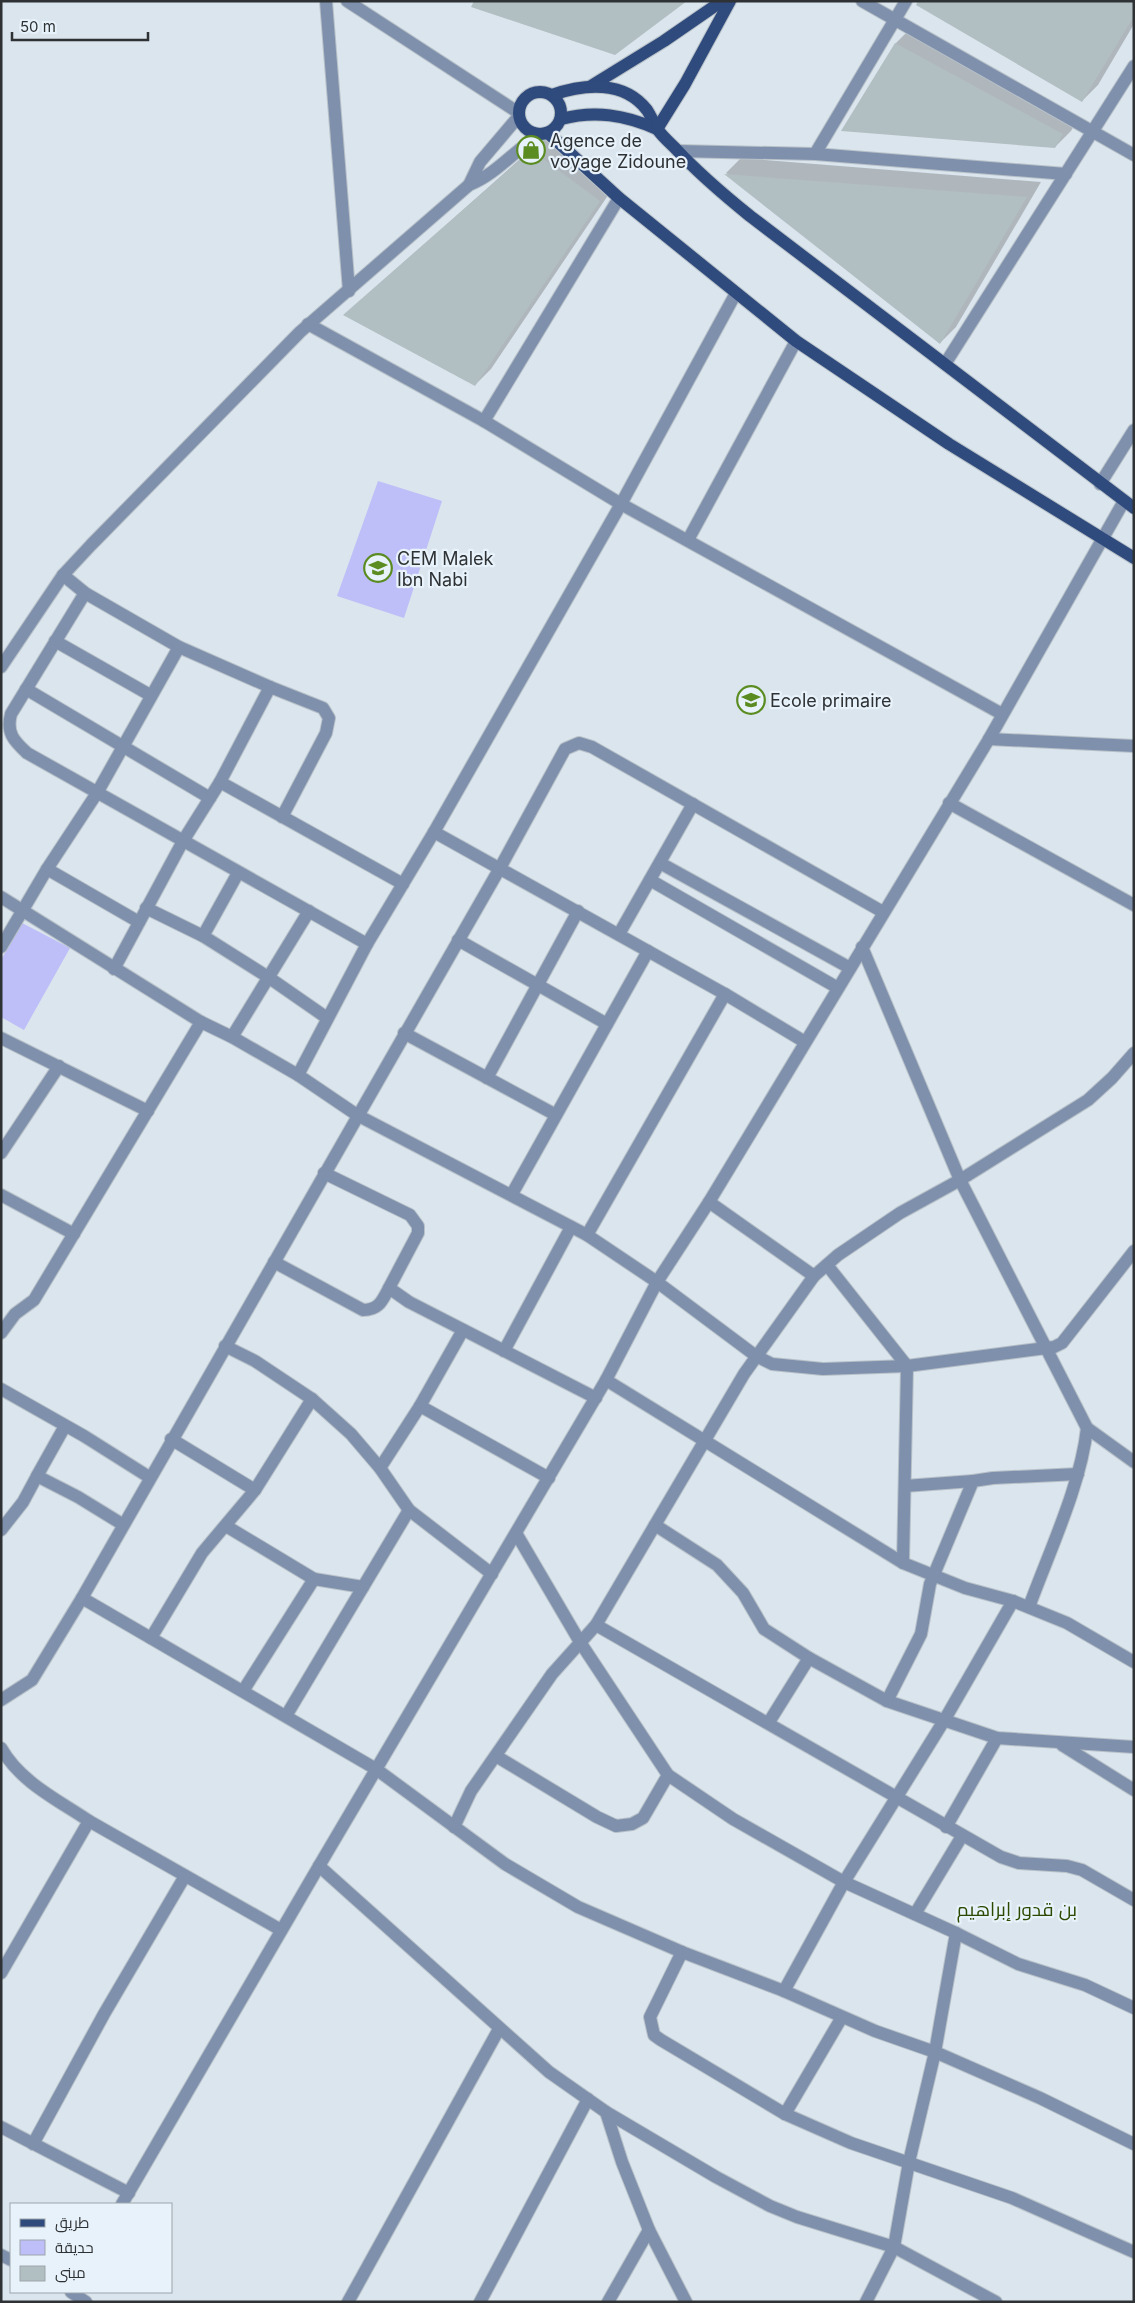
<svg xmlns="http://www.w3.org/2000/svg" width="1135" height="2303" viewBox="0 0 1135 2303" font-family="Inter,Cairo,sans-serif">
  <style>
    .green { fill: #bebef8 }
    .shadow { fill: #0003 }
    .building { fill: #b1bec2 }
    .lines { fill: none; stroke-linecap: round; stroke-linejoin: round }
    .minor-casing { stroke: #b8c1c8; stroke-width: 14 }
    .major-casing { stroke: #b8c1c8; stroke-width: 14 }
    .minor { stroke: #7f90ad; stroke-width: 12 }
    .major { stroke: #2f4a7c; stroke-width: 12 }
    .labels { text-anchor: middle; dominant-baseline: central; stroke-width: 4.5; stroke-linejoin: round; paint-order: stroke }
    .poi-label { font-size: 18px; fill: #2e3235; stroke: #e8f2fa; text-anchor: start }
    .neighbourhood-label { font-size: 19px; fill: #2b4901; stroke: #e8f2fa }
  </style>
  <rect width="100%" height="100%" fill="#dbe5ed"/>
  <g class="green">
    <polygon points="378,481 442,501 404,618 337,596"/>
    <polygon points="22,923 70,948 24,1030 1,1017 1,960"/>
  </g>
  <g class="shadow">
    <polygon points="1134,1 1134,24 1098,85 1082,101"/>
    <polygon points="912,27 1078,118 1071,131 1055,147 843,130 896,43"/>
    <polygon points="547,135 615,185 491,369 475,385 345,315"/>
    <polygon points="741,158 1041,182 956,327 940,343 726,173"/>
  </g>
  <g class="building">
    <polygon points="474,1 687,1 615,55 471,7"/>
    <polygon points="918,1 1134,1 1134,16 1082,102 916,5"/>
    <polygon points="895,43 1063,134 1055,148 841,131"/>
    <polygon points="531,150 600,201 475,386 343,315"/>
    <polygon points="724,174 1027,197 940,344"/>
  </g>
  <g class="lines">
    <defs>
      <g id="minor">
        <polyline points="326,1 349,291"/>
        <polyline points="347,1 519,113"/>
        <polyline points="862,1 1134,155"/>
        <polyline points="678,151 815,154 1066,174"/>
        <polyline points="815,154 906,1"/>
        <polyline points="469,185 480,162 519,116"/>
        <polyline points="308,324 484,421 621,504 1002,714"/>
        <polyline points="945,364 1134,66"/>
        <polyline points="484,421 619,198"/>
        <polyline points="1100,484 1134,430"/>
        <polyline points="688,540 796,341"/>
        <polyline points="63,575 85,593 179,647 270,687 220,782 183,841 114,969"/>
        <path d="M85,593L11,714C6,733 14,741 27,753L367,944"/>
        <polyline points="55,641 150,695"/>
        <path d="M1,667L63,575L91,545L300,332L469,185C497,174 515,149 541,134"/>
        <polyline points="270,687 323,708 329,718 326,733 282,817"/>
        <polyline points="26,689 210,798"/>
        <polyline points="989,739 1134,746"/>
        <polyline points="220,782 403,884"/>
        <polyline points="949,803 1134,905"/>
        <polyline points="434,832 725,994 805,1042"/>
        <polyline points="660,863 850,968"/>
        <polyline points="47,869 139,922"/>
        <polyline points="650,880 838,988"/>
        <polyline points="1,897 201,1022 232,1037 298,1075 357,1115 587,1235 657,1282 756,1356 772,1364 823,1369 907,1366 1054,1347 1062,1343 1134,1251"/>
        <polyline points="146,908 203,936 268,977 327,1018"/>
        <polyline points="619,934 693,804"/>
        <polyline points="203,936 238,873"/>
        <polyline points="458,940 607,1024"/>
        <polyline points="1,947 47,869 97,793 179,647"/>
        <polyline points="862,947 960,1180 1087,1428 1134,1462"/>
        <polyline points="404,1033 556,1115"/>
        <polyline points="232,1037 309,911"/>
        <polyline points="1,1038 148,1111"/>
        <polyline points="298,1075 367,944 434,832 621,504 736,293"/>
        <polyline points="487,1078 578,911"/>
        <polyline points="1,1153 59,1066"/>
        <polyline points="324,1173 410,1215 418,1226 418,1233 389,1288 409,1302 596,1398"/>
        <polyline points="512,1194 648,951"/>
        <polyline points="1,1195 74,1234"/>
        <polyline points="709,1202 814,1276"/>
        <polyline points="587,1235 725,994"/>
        <path d="M274,1262L363,1310C379,1310 382,1301 389,1288"/>
        <polyline points="827,1265 907,1366 903,1563"/>
        <polyline points="1,1333 15,1314 34,1300 201,1022"/>
        <polyline points="225,1346 255,1361 312,1399 351,1434 380,1468 409,1510 492,1574"/>
        <polyline points="504,1351 571,1227"/>
        <polyline points="606,1380 903,1563 965,1588 1013,1601 1067,1623 1134,1662"/>
        <polyline points="1,1389 84,1436 149,1477"/>
        <polyline points="420,1406 549,1478"/>
        <polyline points="171,1439 255,1490"/>
        <polyline points="380,1468 420,1406 463,1330"/>
        <polyline points="37,1476 65,1426"/>
        <polyline points="905,1486 973,1481"/>
        <polyline points="655,1525 717,1565 743,1593 764,1629 809,1658"/>
        <polyline points="226,1526 314,1579"/>
        <polyline points="1,1530 23,1502 37,1476 78,1497 122,1524"/>
        <polyline points="516,1533 580,1642 668,1775 733,1819 844,1882 784,1991"/>
        <polyline points="82,1598 376,1769 505,1864 578,1907 682,1952 784,1991 875,2031 935,2052 1040,2098 1134,2144"/>
        <polyline points="1013,1601 945,1719 844,1882 956,1933 1018,1964 1085,1985 1134,2008"/>
        <path d="M1029,1607C1049,1552 1081,1485 1087,1428"/>
        <polyline points="596,1625 744,1374 814,1276 838,1255 900,1213 960,1180 1088,1100 1112,1078 1134,1053"/>
        <polyline points="151,1638 202,1553 255,1490 312,1399"/>
        <polyline points="243,1691 314,1579 363,1587"/>
        <polyline points="1,1700 32,1680 82,1598 500,868 565,749 579,743 592,747 883,912"/>
        <polyline points="887,1701 921,1634 930,1584 973,1481 993,1478 1078,1474"/>
        <polyline points="286,1716 409,1510"/>
        <polyline points="769,1722 809,1658 887,1701 997,1738 1134,1747"/>
        <polyline points="1062,1745 1134,1790"/>
        <path d="M1,1748C20,1782 58,1800 89,1821"/>
        <polyline points="496,1756 597,1817 616,1826 632,1824 643,1818 668,1775"/>
        <polyline points="454,1827 471,1791 552,1674 596,1625 1001,1857 1019,1863 1067,1866 1082,1870 1134,1900"/>
        <polyline points="946,1827 997,1738"/>
        <polyline points="319,1866 549,2072 606,2112 716,2177 770,2206 797,2217 894,2247 996,2302"/>
        <polyline points="915,1914 962,1836"/>
        <polyline points="682,1952 650,2017 654,2035 661,2040 785,2114 851,2143 1012,2198 1134,2252"/>
        <polyline points="1,1973 89,1821 281,1930"/>
        <polyline points="606,2112 622,2162 649,2230 686,2302"/>
        <polyline points="785,2114 842,2017"/>
        <polyline points="1,2127 129,2193"/>
        <polyline points="33,2144 104,2014 185,1876"/>
        <polyline points="122,2204 319,1866 606,1380 657,1282 709,1202 989,739 1124,501"/>
        <polyline points="1,2255 11,2260"/>
        <polyline points="71,2292 86,2302"/>
        <polyline points="348,2302 499,2029"/>
        <polyline points="480,2302 588,2099"/>
        <polyline points="608,2302 649,2230"/>
        <polyline points="866,2302 894,2247 909,2162 935,2052 956,1933"/>
      </g>
      <g id="major">
        <polyline points="591,86 664,41 722,1"/>
        <circle cx="540" cy="113" r="21"/>
        <path d="M552,95C584,84 624,80 647,110C651,116 654,124 658,130C663,137 670,143 676,149C699,174 724,195 750,216L1134,508"/>
        <path d="M561,119C595,110 625,115 657,129"/>
        <polyline points="657,129 685,84 730,1"/>
        <polyline points="548,133 619,198 796,341 949,444 1134,558"/>
      </g>
    </defs>
    <use href="#minor" class="minor-casing"/>
    <use href="#major" class="major-casing"/>
    <use href="#minor" class="minor"/>
    <use href="#major" class="major"/>
  </g>
  <defs>
    <symbol id="shop-ring" viewBox="-11 -11 22 22"><circle r="9.5" fill="#e8f2fa" stroke="#5b8c21" stroke-width="1.5"/><path d="M-5-2.5h2.3a2.7 3.5 0 0 1 5.4 0H5L5.5 6h-11ZM-1.5-2.5h3a1.5 2.3 0 0 0-3 0Z" fill="#5b8c21"/></symbol>
    <symbol id="school-ring" viewBox="-11 -11 22 22"><circle r="9.5" fill="#e8f2fa" stroke="#5b8c21" stroke-width="1.5"/><path d="M0-5L7-2L0 1L-7-2ZM-4 1L0 2.5L4 1V4Q0 6-4 4Z" fill="#5b8c21"/></symbol>
  </defs>
  <g fill-rule="evenodd">
    <use href="#shop-ring" x="515" y="134" width="32" height="32"/>
    <use href="#school-ring" x="362" y="552" width="32" height="32"/>
    <use href="#school-ring" x="735" y="684" width="32" height="32"/>
  </g>
  <g class="labels">
    <g class="poi-label">
      <text x="550" y="140">Agence de<tspan x="550" dy="21">voyage Zidoune</tspan></text>
      <text x="397" y="558">CEM Malek<tspan x="397" dy="21">Ibn Nabi</tspan></text>
      <text x="770" y="700">Ecole primaire</text>
    </g>
    <g class="neighbourhood-label">
      <text x="1017" y="1909">بن قدور إبراهيم</text>
    </g>
  </g>
  <rect width="1135" height="2303" fill="none" stroke="#2e3235" stroke-width="5"/>
  <rect x="10" y="2203" width="162" height="90" fill="#e8f2fa" stroke="#9ea5ab"/>
  <rect x="20" y="2219" width="25" height="8" fill="#2f4a7c" stroke="#9ea5ab"/>
  <text x="55" y="2228" font-size="15" fill="#2e3235">طريق</text>
  <rect x="20" y="2240" width="25" height="15" fill="#bebef8" stroke="#9ea5ab"/>
  <text x="55" y="2253" font-size="15" fill="#2e3235">حديقة</text>
  <rect x="20" y="2266" width="25" height="15" fill="#b1bec2" stroke="#9ea5ab"/>
  <text x="55" y="2278" font-size="15" fill="#2e3235">مبنى</text>
  <path d="M12 32v8h136v-8" fill="none" stroke="#2e3235" stroke-width="2.5"/>
  <text x="20" y="32" font-size="15" fill="#2e3235" stroke="#e8f2fa" stroke-width="4" paint-order="stroke">50 m</text>
</svg>
